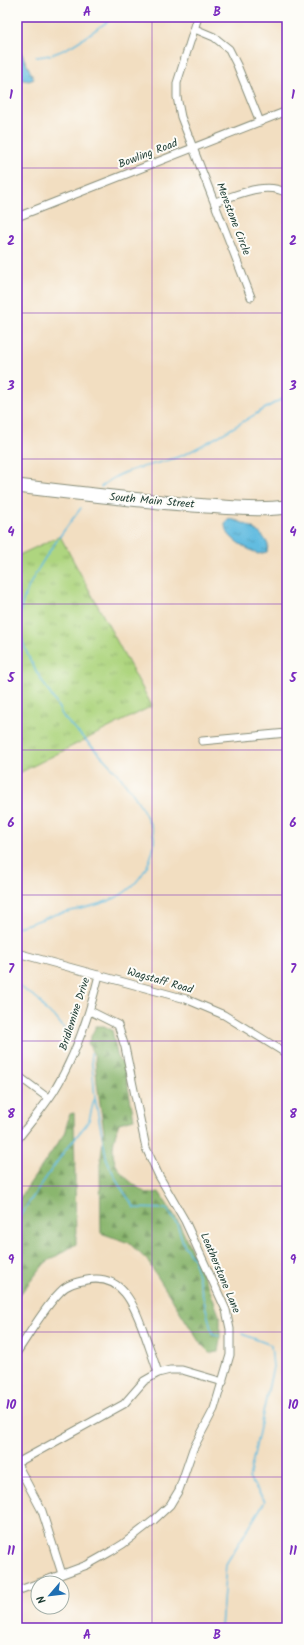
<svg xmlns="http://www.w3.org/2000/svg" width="304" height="1645" viewBox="0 0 304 1645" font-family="Kalam,sans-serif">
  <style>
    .forest { fill: url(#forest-firs); stroke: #547a51 }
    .park { fill: url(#park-tufts); stroke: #66895a }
    .water { fill: url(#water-ripples); stroke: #407c8a }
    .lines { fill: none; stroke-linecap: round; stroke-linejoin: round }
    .stream { stroke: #62bce0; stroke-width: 1.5 }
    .street-casing { stroke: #888e7a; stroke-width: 9 }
    .highway-casing { stroke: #888e7a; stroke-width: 15 }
    .street { stroke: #fff; stroke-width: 7 }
    .highway { stroke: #fff; stroke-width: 13 }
    .grid { fill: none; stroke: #7b2cbf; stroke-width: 1; stroke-opacity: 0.55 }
    .labels { text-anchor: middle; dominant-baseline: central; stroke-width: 4; stroke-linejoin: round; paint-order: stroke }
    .street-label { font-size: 11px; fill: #1f3d34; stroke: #fdfcf7 }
    .neatline { fill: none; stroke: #7b2cbf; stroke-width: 1.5 }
    .grid-label { font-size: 13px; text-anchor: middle; font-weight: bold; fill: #7b2cbf }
  </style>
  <defs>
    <pattern id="forest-firs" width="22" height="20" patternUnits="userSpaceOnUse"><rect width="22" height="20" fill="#8ab66e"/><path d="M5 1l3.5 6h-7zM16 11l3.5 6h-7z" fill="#70955b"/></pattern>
    <pattern id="park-tufts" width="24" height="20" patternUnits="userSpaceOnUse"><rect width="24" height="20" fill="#aed57f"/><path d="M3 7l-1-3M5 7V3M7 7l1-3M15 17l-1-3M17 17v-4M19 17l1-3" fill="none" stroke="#8dae69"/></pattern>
    <pattern id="water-ripples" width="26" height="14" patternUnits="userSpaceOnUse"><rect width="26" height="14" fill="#62bce0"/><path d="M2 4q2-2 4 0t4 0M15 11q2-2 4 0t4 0" fill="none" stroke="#509ab6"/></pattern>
  </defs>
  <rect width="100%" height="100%" fill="#fdfcf7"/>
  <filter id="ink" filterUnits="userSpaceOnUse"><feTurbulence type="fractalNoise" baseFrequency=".025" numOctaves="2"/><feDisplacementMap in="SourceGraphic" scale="8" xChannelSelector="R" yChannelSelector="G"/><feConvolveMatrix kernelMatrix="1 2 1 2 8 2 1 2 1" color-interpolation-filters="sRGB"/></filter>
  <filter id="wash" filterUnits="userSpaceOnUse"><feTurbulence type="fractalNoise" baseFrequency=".012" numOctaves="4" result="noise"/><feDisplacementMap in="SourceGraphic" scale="16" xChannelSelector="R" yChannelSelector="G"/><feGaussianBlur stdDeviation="0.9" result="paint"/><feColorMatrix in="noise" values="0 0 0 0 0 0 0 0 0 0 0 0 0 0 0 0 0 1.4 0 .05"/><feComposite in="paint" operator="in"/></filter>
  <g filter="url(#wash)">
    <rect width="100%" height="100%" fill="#f2dec1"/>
    <g class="forest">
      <path d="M96,1026H104L112,1030L118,1059L124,1065L134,1119L119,1123C105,1162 116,1172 147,1194L159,1192L178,1221L209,1288L220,1318V1339L218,1352L210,1353L200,1343L147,1260L129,1243L101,1233L100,1165L104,1132L97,1082L95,1057L88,1043Z"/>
      <polygon points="74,1113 76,1244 45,1263 17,1298 17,1202 64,1134 70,1114"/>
    </g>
    <polygon class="park" points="60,536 152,706 17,774 17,556"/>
    <g class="water">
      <polygon points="17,44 34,79 29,81 17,79"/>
      <path d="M229,519C243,521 263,531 268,545L267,552L258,554C246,548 225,538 225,524Z"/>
    </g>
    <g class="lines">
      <g class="stream">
        <path d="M36,57C67,56 89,32 115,17"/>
        <path d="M101,487C124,466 155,467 183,455C219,438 252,415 287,396"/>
        <path d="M17,927C31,924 44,918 57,914C77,909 97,907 115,898C129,891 140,880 147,866C151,858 155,847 154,837C153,828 148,820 144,812C124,774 95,751 66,720C62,716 60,710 57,705C41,678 18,650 20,617C21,585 62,533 81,508"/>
        <polyline points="17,985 38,999 46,1011 55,1017 67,1032"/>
        <polyline points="91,1053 95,1098 107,1161 119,1185 135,1208 167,1209 177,1224 184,1245 194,1260 212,1333 219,1336"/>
        <polyline points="17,1220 63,1153 85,1126 89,1120 94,1100"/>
        <polyline points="221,1628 226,1564 265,1501 249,1478 273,1367 271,1345 242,1334"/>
      </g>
    </g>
  </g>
  <g filter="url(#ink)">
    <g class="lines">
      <defs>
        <g id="street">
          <polyline points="198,17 177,83 177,97 181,117 251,297"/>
          <polyline points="195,29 214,37 229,49 237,65 260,122"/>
          <path d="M215,202C238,195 264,181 287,193"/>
          <polyline points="17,217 287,111"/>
          <polyline points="202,741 287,733"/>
          <polyline points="17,953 186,999 224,1015 287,1054"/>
          <polyline points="17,1075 48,1098"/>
          <path d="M17,1140C29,1124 43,1108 54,1091C76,1055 89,1016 99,975"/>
          <path d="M17,1352C31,1332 43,1309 60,1292C67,1284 77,1282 87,1280C124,1273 135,1308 145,1335C149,1347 154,1360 158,1373"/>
          <polyline points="17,1463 124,1404 144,1381 158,1373 170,1370 182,1370 223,1382"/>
          <polyline points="17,1464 42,1511 62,1574"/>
          <polyline points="17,1591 87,1565 110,1552 123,1544 154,1520 170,1505 179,1490 193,1449 214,1409 230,1355 230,1329 226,1310 185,1221 159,1176 146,1148 125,1047 118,1025 90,1011"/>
        </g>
        <path id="highway" d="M17,486C75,493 134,500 193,505C224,507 256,511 287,507"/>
      </defs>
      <use href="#street" class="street-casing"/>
      <use href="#highway" class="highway-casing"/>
      <use href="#street" class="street"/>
      <use href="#highway" class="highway"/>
    </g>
  </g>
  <path class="grid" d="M152,17V1628M17,168H287M17,313H287M17,459H287M17,604H287M17,750H287M17,895H287M17,1041H287M17,1186H287M17,1332H287M17,1477H287"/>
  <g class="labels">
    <g class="street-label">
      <text transform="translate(148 154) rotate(-21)">Bowling Road</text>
      <text transform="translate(233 219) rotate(69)">Merestone Circle</text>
      <text transform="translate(152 501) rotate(5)">South Main Street</text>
      <text transform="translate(160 981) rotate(16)">Wagstaff Road</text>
      <text transform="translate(75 1014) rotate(-72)">Bridlemine Drive</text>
      <text transform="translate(220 1273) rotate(67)">Leatherstone Lane</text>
    </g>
  </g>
  <rect width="304" height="1645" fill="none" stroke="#fdfcf7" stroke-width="44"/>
  <g transform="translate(50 1595) rotate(242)"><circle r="19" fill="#fdfcf7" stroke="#a4b0a9"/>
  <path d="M0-3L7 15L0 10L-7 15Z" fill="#1f6fb2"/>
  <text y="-6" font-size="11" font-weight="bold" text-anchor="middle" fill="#1f3d34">N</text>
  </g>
  <rect x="22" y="22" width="260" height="1601" class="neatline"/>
  <g class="grid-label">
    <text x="87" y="16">A</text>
    <text x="217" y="16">B</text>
    <text x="11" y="99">1</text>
    <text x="293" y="99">1</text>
    <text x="11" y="245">2</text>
    <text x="293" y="245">2</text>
    <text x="11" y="390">3</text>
    <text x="293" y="390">3</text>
    <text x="11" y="536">4</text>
    <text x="293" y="536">4</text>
    <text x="11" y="682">5</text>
    <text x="293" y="682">5</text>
    <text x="11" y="827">6</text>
    <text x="293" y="827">6</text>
    <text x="11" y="973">7</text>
    <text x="293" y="973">7</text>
    <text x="11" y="1118">8</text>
    <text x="293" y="1118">8</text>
    <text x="11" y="1264">9</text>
    <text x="293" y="1264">9</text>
    <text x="11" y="1409">10</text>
    <text x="293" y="1409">10</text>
    <text x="11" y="1555">11</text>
    <text x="293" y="1555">11</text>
    <text x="87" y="1639">A</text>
    <text x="217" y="1639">B</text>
  </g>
</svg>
